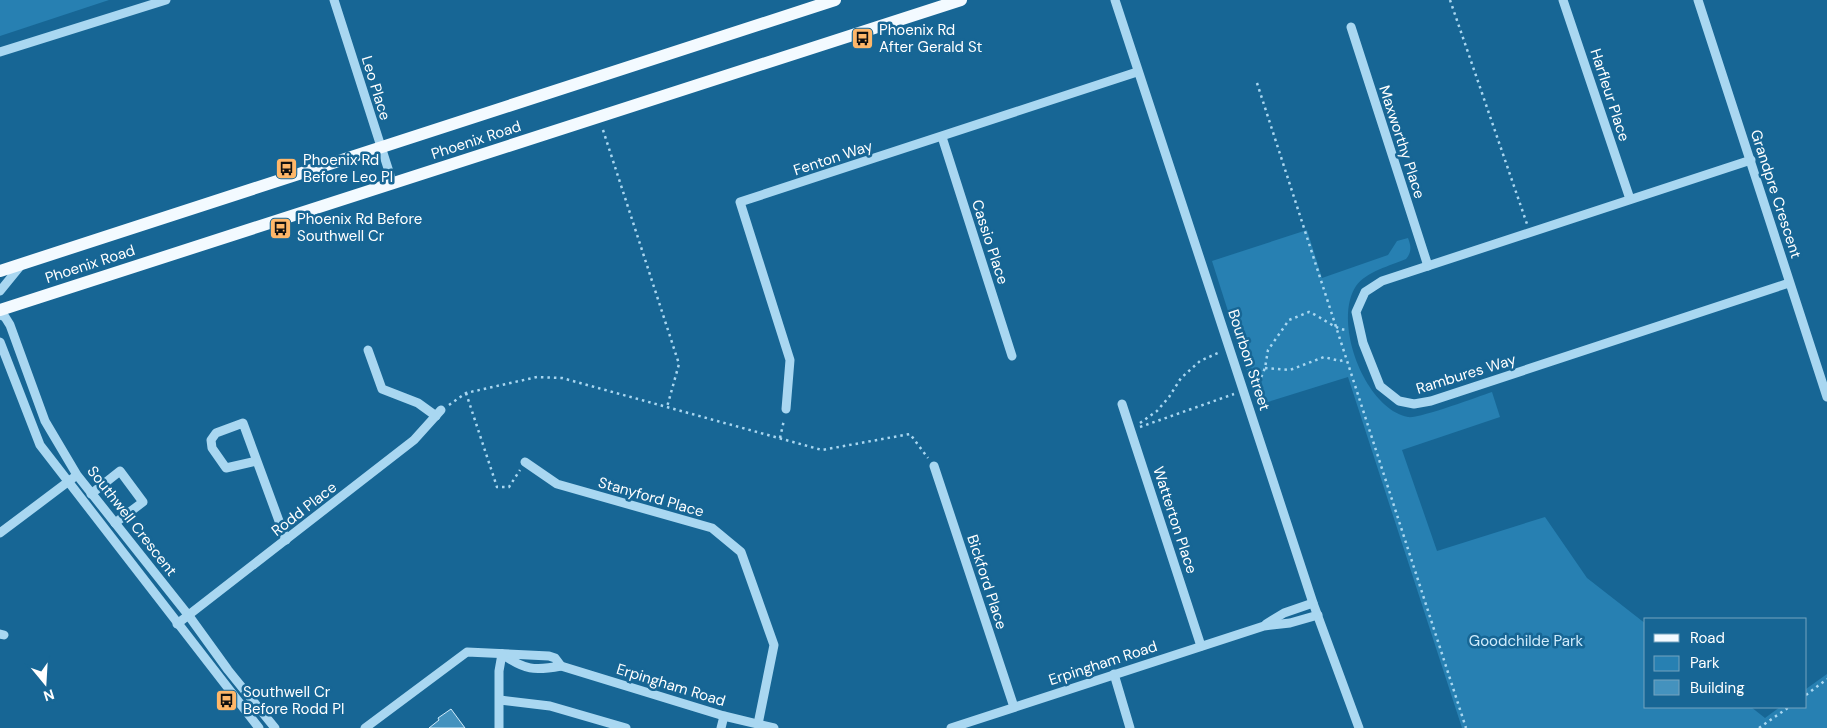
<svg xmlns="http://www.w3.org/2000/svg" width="1827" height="728" viewBox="0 0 1827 728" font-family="'DM Sans',sans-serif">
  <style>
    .green { fill: #2780b2 }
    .building { fill: #4492be; stroke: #d0ecfc }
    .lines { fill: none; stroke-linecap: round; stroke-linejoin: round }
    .path { stroke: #a9d7f1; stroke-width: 2.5; stroke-dasharray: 2.5 4; stroke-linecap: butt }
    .minor { stroke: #a9d7f1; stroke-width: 9 }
    .major { stroke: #f3faff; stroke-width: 12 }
    .labels { text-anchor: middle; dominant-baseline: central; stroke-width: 5; stroke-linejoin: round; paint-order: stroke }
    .poi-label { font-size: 15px; fill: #fff; stroke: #176695; text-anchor: start }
    .street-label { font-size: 15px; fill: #fff; stroke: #176695 }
    .park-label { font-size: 15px; fill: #d0ecfc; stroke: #176695 }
  </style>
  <rect width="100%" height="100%" fill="#176695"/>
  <g class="green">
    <polygon points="0,0 109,0 0,36"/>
    <path d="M1307,230L1322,278L1388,255L1397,241L1408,238C1411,246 1412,252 1406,259C1390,266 1367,271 1356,286C1332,322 1365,409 1408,417C1419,419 1477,397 1492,392L1500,417L1402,450L1437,551L1545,517L1587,578L1646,624V707H1751L1765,718L1780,707H1806V689L1827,674V728H1462L1348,377L1258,405L1212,261Z"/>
  </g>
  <polygon class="building" points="451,709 465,728 429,728 439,720 438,718"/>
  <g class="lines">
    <g class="path">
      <polyline points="1450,0 1527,224"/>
      <polyline points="1257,83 1466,728"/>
      <polyline points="603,130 679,364 667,407"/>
      <polyline points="1265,368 1290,370 1324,357 1340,361 1346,359"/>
      <path d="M1253,387L1260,380L1265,368L1268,350L1289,320L1309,312C1322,317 1337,331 1348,330"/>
      <polyline points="466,393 497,487 509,487 520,470"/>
      <polyline points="449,405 466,393 537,377 562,378 822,450 910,434 928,458"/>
      <polyline points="1140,423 1157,411 1169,397 1181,378 1200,361 1220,352"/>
      <polyline points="1140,427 1234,394"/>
      <polyline points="780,438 784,420"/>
      <polyline points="1806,695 1827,679"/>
      <polyline points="1759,728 1789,707"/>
    </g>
    <g class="minor">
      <polyline points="334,0 393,184"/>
      <polyline points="1115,0 1313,603 1359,728"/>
      <polyline points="1563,0 1630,199"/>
      <polyline points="1698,0 1827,397"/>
      <polyline points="1351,27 1428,266"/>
      <polyline points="0,52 166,0"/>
      <polyline points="942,137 1012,356"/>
      <polyline points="1751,160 1382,281 1365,292 1356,312 1363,343 1380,386 1399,401 1414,404 1431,401 1789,283"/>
      <polyline points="0,291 22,264"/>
      <polyline points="0,315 5,317 10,325 45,421 77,475 189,616 228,670 275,728"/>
      <polyline points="0,342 40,445 259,728"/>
      <polyline points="368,350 382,389 418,403 436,416"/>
      <polyline points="1122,404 1201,646"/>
      <polyline points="786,409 790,360 740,202 1137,72"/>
      <polyline points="257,461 226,468 212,448 211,440 216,433 243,423 286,540"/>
      <polyline points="525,462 557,484 712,528 741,552 774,645 758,724"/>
      <polyline points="934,466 1014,707"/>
      <polyline points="91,494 120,471 143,502 115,523"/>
      <polyline points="0,533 73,478"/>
      <polyline points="177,624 414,440 441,410"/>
      <polyline points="1266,624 1284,613 1313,603"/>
      <polyline points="0,634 4,635"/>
      <path d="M502,654C525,670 534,671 561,666L724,716L774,728"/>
      <polyline points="1114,674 1130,728"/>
      <polyline points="500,700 550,706 626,728"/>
      <polyline points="365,728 467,652 549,656 555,658 561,666"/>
      <polyline points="499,728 499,671 502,654"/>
      <polyline points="721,728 724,716"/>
      <polyline points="951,728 1264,626 1290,623 1318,615"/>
    </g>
    <g class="major">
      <polyline points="0,271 835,0"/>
      <polyline points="0,310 961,0"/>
    </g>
  </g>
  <defs>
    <symbol id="bus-square" viewBox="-11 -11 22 22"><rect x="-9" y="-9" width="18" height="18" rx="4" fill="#ffb769" stroke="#176695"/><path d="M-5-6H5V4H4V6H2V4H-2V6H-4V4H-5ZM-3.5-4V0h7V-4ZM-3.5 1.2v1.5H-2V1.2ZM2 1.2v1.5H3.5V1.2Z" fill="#111"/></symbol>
  </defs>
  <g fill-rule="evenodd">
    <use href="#bus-square" x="850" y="26" width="25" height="25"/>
    <use href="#bus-square" x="274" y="156" width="25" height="25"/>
    <use href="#bus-square" x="268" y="216" width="25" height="25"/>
    <use href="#bus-square" x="214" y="688" width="25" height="25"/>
  </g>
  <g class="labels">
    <g class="poi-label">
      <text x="879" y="30">Phoenix Rd<tspan x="879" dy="17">After Gerald St</tspan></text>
      <text x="303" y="160">Phoenix Rd<tspan x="303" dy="17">Before Leo Pl</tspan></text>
      <text x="297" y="219">Phoenix Rd Before<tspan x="297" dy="17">Southwell Cr</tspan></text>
      <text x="243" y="692">Southwell Cr<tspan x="243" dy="17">Before Rodd Pl</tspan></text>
    </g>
    <g class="street-label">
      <text transform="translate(376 88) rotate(73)">Leo Place</text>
      <text transform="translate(1610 95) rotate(72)">Harfleur Place</text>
      <text transform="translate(476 140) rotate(-18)">Phoenix Road</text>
      <text transform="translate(1402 142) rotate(72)">Maxworthy Place</text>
      <text transform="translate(833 158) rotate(-18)">Fenton Way</text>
      <text transform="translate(1776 194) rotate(72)">Grandpre Crescent</text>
      <text transform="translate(990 242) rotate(72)">Cassio Place</text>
      <text transform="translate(90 264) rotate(-18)">Phoenix Road</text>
      <text transform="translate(1249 360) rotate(72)">Bourbon Street</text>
      <text transform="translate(1466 374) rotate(-17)">Rambures Way</text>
      <text transform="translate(651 497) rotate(16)">Stanyford Place</text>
      <text transform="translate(304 509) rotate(-38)">Rodd Place</text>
      <text transform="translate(1175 520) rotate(72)">Watterton Place</text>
      <text transform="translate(132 521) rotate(52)">Southwell Crescent</text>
      <text transform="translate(987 582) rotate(72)">Bickford Place</text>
      <text transform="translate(1103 663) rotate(-18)">Erpingham Road</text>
      <text transform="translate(671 685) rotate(17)">Erpingham Road</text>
    </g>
    <g class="park-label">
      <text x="1526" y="641">Goodchilde Park</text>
    </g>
  </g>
  <rect x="1644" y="618" width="162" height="90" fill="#176695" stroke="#74a3bf"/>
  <rect x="1654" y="634" width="25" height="8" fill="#f3faff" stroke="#74a3bf"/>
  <text x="1690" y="643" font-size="15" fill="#ffffff">Road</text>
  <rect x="1654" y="656" width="25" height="15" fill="#2780b2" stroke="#74a3bf"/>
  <text x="1690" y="668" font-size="15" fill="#ffffff">Park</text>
  <rect x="1654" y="680" width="25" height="15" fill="#4492be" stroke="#74a3bf"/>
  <text x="1690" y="693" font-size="15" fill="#ffffff">Building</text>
  <g transform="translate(45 683) rotate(162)" stroke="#176695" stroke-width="4" paint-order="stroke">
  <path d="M0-4L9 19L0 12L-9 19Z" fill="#ffffff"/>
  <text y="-8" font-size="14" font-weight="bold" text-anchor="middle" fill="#ffffff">N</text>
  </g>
</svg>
